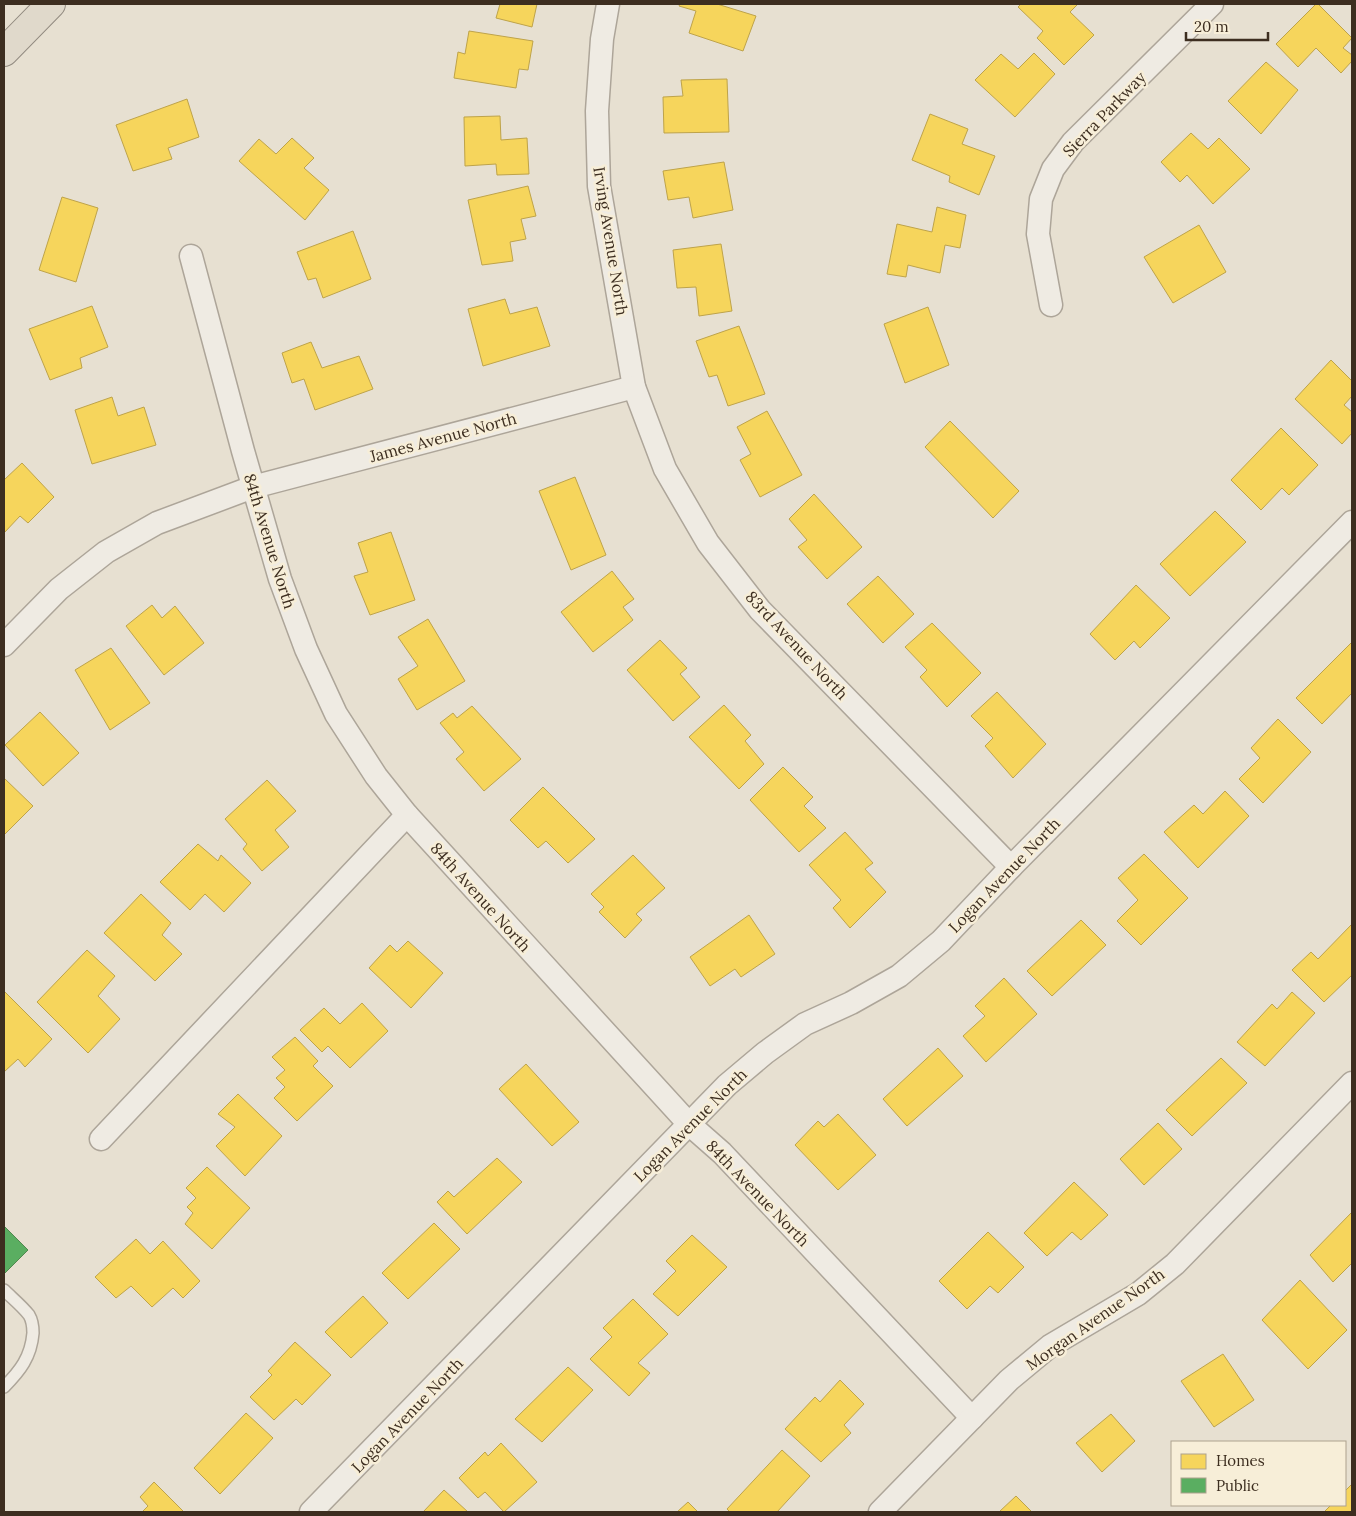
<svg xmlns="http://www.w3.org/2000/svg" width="1356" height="1516" viewBox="0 0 1356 1516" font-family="Lora,serif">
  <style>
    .homes { fill: #f6d55c; stroke: #bea34a }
    .public { fill: #5aae61; stroke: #51884e }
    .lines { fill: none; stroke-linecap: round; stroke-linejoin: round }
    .service-casing { stroke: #ada599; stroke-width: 14 }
    .minor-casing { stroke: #ada599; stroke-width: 25 }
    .trunk-casing { stroke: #928b80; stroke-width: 30 }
    .service { stroke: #efebe3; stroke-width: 11 }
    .minor { stroke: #efebe3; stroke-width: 22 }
    .trunk { stroke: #e0d9cb; stroke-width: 28 }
    .labels { text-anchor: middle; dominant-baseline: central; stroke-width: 5; stroke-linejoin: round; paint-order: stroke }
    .street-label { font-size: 16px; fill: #3d2e20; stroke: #f7eed8 }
  </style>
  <rect width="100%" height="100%" fill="#e7e0d1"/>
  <g class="homes">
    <polygon points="500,4 537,4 532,27 496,18"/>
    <polygon points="680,4 717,4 756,16 743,51 689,33 696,11 679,6"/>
    <polygon points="1021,4 1078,4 1070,12 1094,35 1064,65 1037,38 1043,31 1018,7"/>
    <polygon points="1316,4 1318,4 1352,38 1343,48 1352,55 1352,61 1341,73 1316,48 1298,67 1276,44"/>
    <polygon points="469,31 533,41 528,70 519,69 516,88 454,78 458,52 465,54"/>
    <polygon points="1034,53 1055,74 1015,117 975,80 1001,54 1018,69"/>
    <polygon points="1266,62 1298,90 1261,134 1228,101"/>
    <polygon points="727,79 729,132 664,133 663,97 683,96 681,80"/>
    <polygon points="187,99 199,137 168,148 172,159 133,171 116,125"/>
    <polygon points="930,114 968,129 962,144 995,156 979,195 949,182 950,176 912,160"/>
    <polygon points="500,116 501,140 527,138 529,174 497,175 496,164 465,166 464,117"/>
    <polygon points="1191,133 1208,149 1219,138 1250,169 1213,204 1187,175 1180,182 1161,162"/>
    <polygon points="292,138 314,158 304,168 329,190 305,220 239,161 259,139 276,154"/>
    <polygon points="724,162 733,210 693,218 689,197 668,200 663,171"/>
    <polygon points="528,186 536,216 521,219 526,239 510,242 513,261 482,265 468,200"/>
    <polygon points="62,197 98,208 76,282 39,270"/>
    <polygon points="937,207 966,215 960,248 945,245 940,273 908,265 906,277 887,274 897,224 932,232"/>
    <polygon points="1199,225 1226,272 1173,303 1144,257"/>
    <polygon points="353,231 371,279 323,298 316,278 308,280 297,252"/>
    <polygon points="721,244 732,311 699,316 696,287 677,288 673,250"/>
    <polygon points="505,299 510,314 537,307 550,346 483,366 468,309"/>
    <polygon points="92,306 108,347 80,358 82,368 50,380 29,329"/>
    <polygon points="928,307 949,365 905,383 884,324"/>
    <polygon points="739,326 765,394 728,406 717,375 709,377 696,341"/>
    <polygon points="311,342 322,368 359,356 373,389 315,410 304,379 292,383 282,353"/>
    <polygon points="1331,360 1352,381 1352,396 1344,405 1352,412 1352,433 1342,444 1295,399"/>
    <polygon points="112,397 118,416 144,407 156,445 92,464 75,410"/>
    <polygon points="767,411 802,475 760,497 740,460 751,454 737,427"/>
    <polygon points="950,421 1019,491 993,518 925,447"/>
    <polygon points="1281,428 1318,465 1289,495 1282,488 1261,510 1231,480"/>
    <polygon points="22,463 54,497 28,523 20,516 4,533 4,480"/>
    <polygon points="575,477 606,555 571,570 539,491"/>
    <polygon points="814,494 862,547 827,579 798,547 807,540 789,519"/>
    <polygon points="1215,511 1246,542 1190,596 1160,564"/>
    <polygon points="391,532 415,600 370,615 354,576 368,572 358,543"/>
    <polygon points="612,571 634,599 623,607 633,620 593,652 561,612"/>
    <polygon points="878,576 914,614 883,643 847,604"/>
    <polygon points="1136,585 1170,618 1140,648 1134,641 1115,660 1090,634"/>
    <polygon points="152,605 162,618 175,606 204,643 164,675 126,626"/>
    <polygon points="428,619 465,681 417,710 398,679 418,666 398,637"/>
    <polygon points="932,623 981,673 947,707 920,677 927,670 905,647"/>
    <polygon points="660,640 687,668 680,674 700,697 673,721 627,670"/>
    <polygon points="1351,643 1352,645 1352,693 1322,724 1296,698"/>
    <polygon points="111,648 150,703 110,730 75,670"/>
    <polygon points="997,692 1046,744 1013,778 985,746 993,738 971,716"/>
    <polygon points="724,705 751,735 745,741 764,764 739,789 689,737"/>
    <polygon points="472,706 521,759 484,791 456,759 464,752 440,723 453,713 457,718"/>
    <polygon points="40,712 79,753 43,786 5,745"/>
    <polygon points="1278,719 1311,752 1263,803 1239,779 1260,758 1251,748"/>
    <polygon points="783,767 813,797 804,806 826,828 799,852 750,800"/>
    <polygon points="4,778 33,806 4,835"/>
    <polygon points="267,780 296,811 275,830 289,847 262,871 243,849 247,844 225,819"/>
    <polygon points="543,787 595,839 568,863 546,841 538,848 510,820"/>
    <polygon points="1225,791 1249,816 1198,868 1164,832 1194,805 1203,814"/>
    <polygon points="845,832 873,863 865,869 886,892 850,928 833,908 841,900 809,865"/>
    <polygon points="198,844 218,861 221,855 251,883 224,912 205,894 190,910 160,882"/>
    <polygon points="1144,854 1188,898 1141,945 1117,921 1138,900 1118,878"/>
    <polygon points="633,855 665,888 636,914 642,920 625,938 599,912 604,907 591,894"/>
    <polygon points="141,894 171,923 162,935 182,954 155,981 104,933"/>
    <polygon points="749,915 775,954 741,977 735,969 710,986 690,957"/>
    <polygon points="1081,920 1106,945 1052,996 1027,971"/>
    <polygon points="1352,924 1352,975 1324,1002 1292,970 1311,952 1318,959"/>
    <polygon points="408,941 443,973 411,1008 369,968 390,945 397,952"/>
    <polygon points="87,950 115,976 98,996 120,1019 88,1053 37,1002"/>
    <polygon points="1004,978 1037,1014 986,1062 963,1036 985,1016 975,1006"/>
    <polygon points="5,992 52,1039 25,1067 18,1059 4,1072 4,994"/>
    <polygon points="1292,992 1315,1013 1265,1066 1237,1042 1272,1004 1277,1009"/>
    <polygon points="362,1003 388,1031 350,1068 328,1046 322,1052 300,1030 324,1008 340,1024"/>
    <polygon points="295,1037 318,1061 313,1066 333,1086 297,1121 274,1098 285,1087 276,1078 285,1070 272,1057"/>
    <polygon points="938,1048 963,1076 907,1126 883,1099"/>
    <polygon points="1221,1058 1247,1083 1192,1136 1166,1110"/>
    <polygon points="526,1064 579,1122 552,1146 499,1089"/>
    <polygon points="238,1094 282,1136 245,1176 216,1146 235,1127 218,1114"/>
    <polygon points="838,1114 876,1155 838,1190 795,1145 818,1121 824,1127"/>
    <polygon points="1158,1123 1182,1149 1144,1185 1120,1159"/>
    <polygon points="497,1158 522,1182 467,1234 437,1202 448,1191 454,1197"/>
    <polygon points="207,1167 250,1208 212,1249 185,1224 193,1213 187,1207 196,1198 186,1188"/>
    <polygon points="1074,1182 1108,1215 1081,1240 1072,1232 1047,1256 1024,1233"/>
    <polygon points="1352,1212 1352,1263 1333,1282 1310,1255"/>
    <polygon points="434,1223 460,1249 408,1299 382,1273"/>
    <polygon points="988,1232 1024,1267 998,1293 990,1286 967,1309 939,1281"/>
    <polygon points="692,1235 727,1267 678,1316 653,1294 676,1271 666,1261"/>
    <polygon points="136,1239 150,1254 163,1241 200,1281 183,1298 173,1288 152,1307 131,1286 116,1298 95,1277"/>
    <polygon points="1300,1280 1347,1330 1308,1369 1262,1320"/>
    <polygon points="363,1296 388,1323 351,1358 325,1332"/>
    <polygon points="633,1299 668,1334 638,1363 650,1373 629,1396 590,1359 612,1337 603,1328"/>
    <polygon points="295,1342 331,1375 302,1405 296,1399 274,1420 250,1397 272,1375 268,1371"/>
    <polygon points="1223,1354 1254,1400 1214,1427 1181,1381"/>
    <polygon points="568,1367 593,1390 542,1442 515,1419"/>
    <polygon points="840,1380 864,1404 844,1425 851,1433 821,1462 785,1429 815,1397 820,1402"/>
    <polygon points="246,1413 273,1438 220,1494 194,1468"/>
    <polygon points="1111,1414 1135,1441 1102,1472 1076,1443"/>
    <polygon points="501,1443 537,1482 504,1512 485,1492 478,1498 459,1478 485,1452 488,1456"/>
    <polygon points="782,1450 810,1476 777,1512 730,1512 727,1509"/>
    <polygon points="154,1482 184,1512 142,1512 148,1506 140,1497"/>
    <polygon points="1352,1484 1352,1512 1324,1512 1331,1505 1345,1505 1345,1491"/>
    <polygon points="444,1490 468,1512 423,1512"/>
    <polygon points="1016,1496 1032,1512 999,1512"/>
    <polygon points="688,1502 698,1512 677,1512"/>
  </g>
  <polygon class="public" points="4,1226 28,1250 4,1274"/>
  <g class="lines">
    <defs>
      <path id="service" d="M4,1290C12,1298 22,1306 29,1315C32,1320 33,1327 33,1333C31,1357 20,1371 4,1387"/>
      <g id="minor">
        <polyline points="608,4 602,39 597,111 599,186 634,387 665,469 708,543 760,610 1011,867"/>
        <polyline points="191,256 243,451 280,579 306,649 336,714 376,776 407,815 689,1124 722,1153 972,1418"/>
        <polyline points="1051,305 1038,234 1041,199 1053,169 1073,142 1212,4"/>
        <polyline points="4,645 59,589 106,552 157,523 253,487 634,387"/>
        <polyline points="101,1139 407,815"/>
        <polyline points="311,1512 727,1085 765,1053 805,1024 851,1003 899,976 941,941 1011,867 1352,522"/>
        <polyline points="880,1512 1009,1380 1050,1346 1138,1294 1175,1264 1352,1083"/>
      </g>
      <polyline id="trunk" points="4,52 51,4"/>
    </defs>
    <use href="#service" class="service-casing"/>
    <use href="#minor" class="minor-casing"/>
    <use href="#trunk" class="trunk-casing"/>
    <use href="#service" class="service"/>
    <use href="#minor" class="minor"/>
    <use href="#trunk" class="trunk"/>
  </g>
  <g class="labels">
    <g class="street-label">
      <text transform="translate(1104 114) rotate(-46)">Sierra Parkway</text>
      <text transform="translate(611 241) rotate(81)">Irving Avenue North</text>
      <text transform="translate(443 437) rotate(-15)">James Avenue North</text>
      <text transform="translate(270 541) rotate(73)">84th Avenue North</text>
      <text transform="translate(797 645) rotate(47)">83rd Avenue North</text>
      <text transform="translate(1004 875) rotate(-46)">Logan Avenue North</text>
      <text transform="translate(481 897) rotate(48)">84th Avenue North</text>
      <text transform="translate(690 1125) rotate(-45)">Logan Avenue North</text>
      <text transform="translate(758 1193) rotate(46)">84th Avenue North</text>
      <text transform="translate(1095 1319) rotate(-35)">Morgan Avenue North</text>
      <text transform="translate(407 1415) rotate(-46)">Logan Avenue North</text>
    </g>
  </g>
  <rect width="1356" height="1516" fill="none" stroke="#3d2e20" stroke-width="10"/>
  <rect x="1171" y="1441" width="175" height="65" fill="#f7eed8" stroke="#ada18e"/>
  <rect x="1181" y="1454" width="25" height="15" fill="#f6d55c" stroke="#ada18e"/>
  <text x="1216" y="1466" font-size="15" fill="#3d2e20">Homes</text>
  <rect x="1181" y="1478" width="25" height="15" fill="#5aae61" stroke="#ada18e"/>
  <text x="1216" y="1491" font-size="15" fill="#3d2e20">Public</text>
  <path d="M1186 32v8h82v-8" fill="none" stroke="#3d2e20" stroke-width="2.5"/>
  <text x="1194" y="32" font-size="15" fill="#3d2e20" stroke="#f7eed8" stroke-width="4" paint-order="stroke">20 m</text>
</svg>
